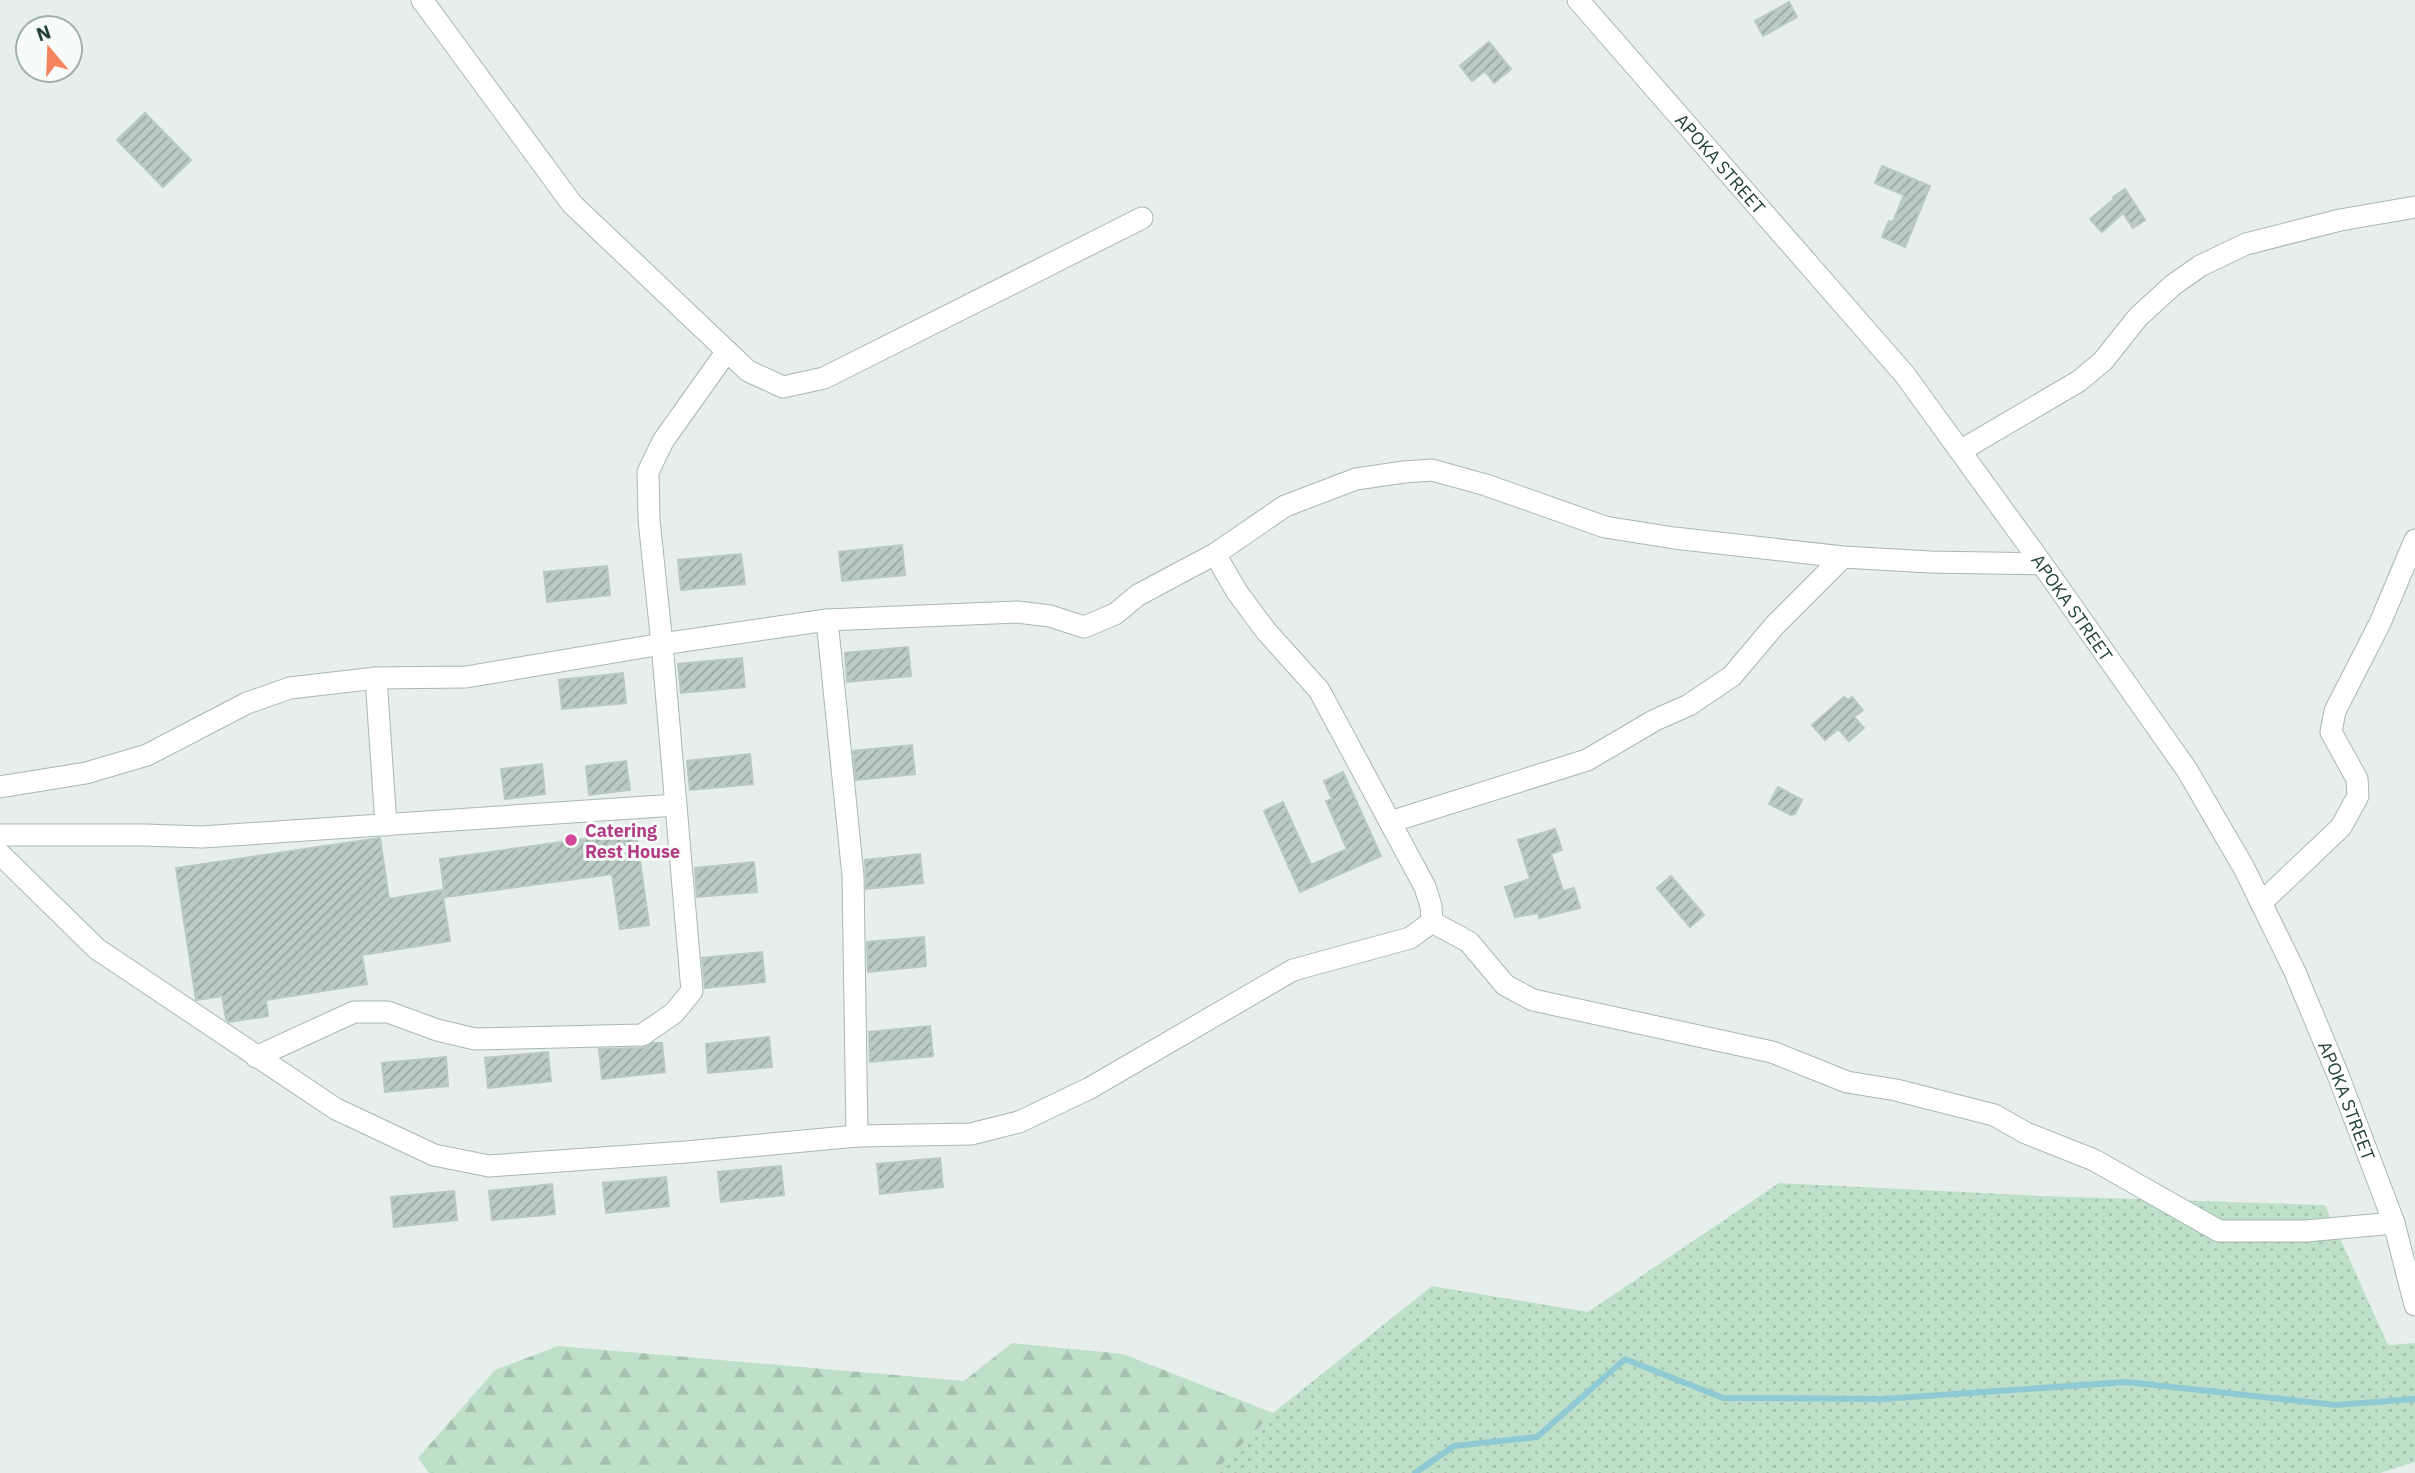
<svg xmlns="http://www.w3.org/2000/svg" width="2415" height="1473" viewBox="0 0 2415 1473" font-family="'IBM Plex Sans',sans-serif">
  <style>
    .grass { fill: url(#grass-dots) }
    .forest { fill: url(#forest-firs) }
    .lines { fill: none; stroke-linecap: round; stroke-linejoin: round }
    .stream { stroke: #8ec9d4; stroke-width: 6 }
    .building { fill: url(#building-hatch); stroke: #b8c9c2; stroke-width: 2 }
    .minor-casing { stroke: #a8b8b2; stroke-width: 23 }
    .minor { stroke: #fff; stroke-width: 21 }
    .hotel-dot { fill: #d1479c; stroke: #f7fbf9; stroke-width: 2.5 }
    .labels { text-anchor: middle; dominant-baseline: central; stroke-width: 6; stroke-linejoin: round; paint-order: stroke }
    .street-label { font-size: 18px; fill: #24423a; stroke: #f7fbf9 }
    .hotel-label { font-size: 18px; font-weight: bold; fill: #b23c85; stroke: #f7fbf9; text-anchor: start }
  </style>
  <defs>
    <pattern id="grass-dots" width="8" height="8" patternUnits="userSpaceOnUse" patternTransform="scale(1.75)"><rect width="8" height="8" fill="#bfe0c8"/><path d="M2 2h.1M6 6h.1" fill="none" stroke="#a4c1ad" stroke-width="1.8" stroke-linecap="round"/></pattern>
    <pattern id="forest-firs" width="22" height="20" patternUnits="userSpaceOnUse" patternTransform="scale(1.75)"><rect width="22" height="20" fill="#bfe0c8"/><path d="M5 1l3.5 6h-7zM16 11l3.5 6h-7z" fill="#a4c1ad"/></pattern>
    <pattern id="building-hatch" width="6" height="6" patternUnits="userSpaceOnUse" patternTransform="scale(1.75)"><rect width="6" height="6" fill="#bbcac4"/><path d="M-1 1l2-2M0 6l6-6M5 7l2-2" fill="none" stroke="#98a6a0"/></pattern>
  </defs>
  <rect width="100%" height="100%" fill="#e6efeb"/>
  <polygon class="grass" points="1779,1183 2042,1196 2325,1205 2388,1345 2415,1343 2415,1462 2380,1473 1213,1473 1273,1413 1432,1286 1588,1312"/>
  <polygon class="forest" points="1012,1343 1123,1354 1273,1413 1213,1473 429,1473 418,1458 495,1370 558,1346 964,1381"/>
  <g class="lines">
    <polyline class="stream" points="1415,1473 1454,1446 1537,1437 1625,1359 1723,1398 1883,1399 2127,1382 2336,1405 2415,1399"/>
  </g>
  <g class="building">
    <polygon points="1789,2 1797,17 1763,36 1755,21"/>
    <polygon points="1489,42 1511,69 1494,83 1485,71 1472,81 1460,66"/>
    <polygon points="145,113 191,160 163,187 117,140"/>
    <polygon points="1882,166 1930,186 1905,247 1882,237 1889,221 1893,222 1904,195 1875,183"/>
    <polygon points="2125,189 2145,220 2133,228 2123,213 2102,232 2090,219 2114,199 2113,197"/>
    <polygon points="902,545 905,575 842,581 839,552"/>
    <polygon points="741,554 745,584 681,590 678,560"/>
    <polygon points="607,566 610,595 547,602 544,572"/>
    <polygon points="908,647 911,676 847,682 845,653"/>
    <polygon points="742,658 745,687 681,693 678,664"/>
    <polygon points="623,673 626,703 562,709 559,680"/>
    <polygon points="1844,697 1848,700 1852,697 1863,710 1854,717 1864,728 1849,741 1838,729 1825,740 1812,725"/>
    <polygon points="912,745 915,774 856,780 853,751"/>
    <polygon points="750,754 753,784 690,790 687,761"/>
    <polygon points="626,761 630,790 589,795 586,766"/>
    <polygon points="542,764 545,794 505,799 501,769"/>
    <polygon points="1343,772 1381,856 1300,892 1264,811 1283,802 1311,865 1347,849 1326,801 1332,799 1324,781"/>
    <polygon points="1778,787 1802,800 1795,814 1791,815 1769,804"/>
    <polygon points="1555,829 1562,850 1551,854 1563,891 1574,888 1580,908 1539,918 1538,913 1515,917 1505,887 1530,879 1518,840"/>
    <polygon points="636,832 649,925 620,929 612,874 445,897 440,859"/>
    <polygon points="380,838 389,899 442,890 450,941 362,955 367,984 266,1000 268,1016 229,1022 226,1019 222,996 196,1000 176,868"/>
    <polygon points="920,854 923,883 866,889 865,860"/>
    <polygon points="754,862 757,892 697,897 695,868"/>
    <polygon points="1671,876 1704,915 1690,927 1657,888"/>
    <polygon points="924,937 926,966 868,972 867,942"/>
    <polygon points="762,952 765,982 705,988 702,958"/>
    <polygon points="930,1026 933,1056 870,1062 869,1032"/>
    <polygon points="769,1037 772,1067 708,1073 706,1044"/>
    <polygon points="653,1043 662,1043 665,1072 602,1079 599,1049 642,1048"/>
    <polygon points="548,1052 551,1081 488,1088 485,1058"/>
    <polygon points="446,1057 448,1086 385,1092 382,1063"/>
    <polygon points="940,1158 943,1187 880,1194 877,1164"/>
    <polygon points="781,1166 784,1195 721,1202 718,1172"/>
    <polygon points="666,1177 669,1206 606,1213 603,1183"/>
    <polygon points="552,1184 555,1214 492,1220 489,1191"/>
    <polygon points="454,1191 457,1220 394,1227 391,1197"/>
  </g>
  <g class="lines">
    <defs>
      <g id="minor">
        <polyline points="422,0 572,204 748,371 783,387 824,378 1142,218"/>
        <path id="s1" d="M1578,0L1905,375L2042,564L2187,770L2244,868L2295,972L2338,1075L2394,1223L2415,1305"/>
        <polyline points="1960,451 2079,381 2103,361 2138,317 2173,285 2200,266 2246,244 2340,220 2415,207"/>
        <polyline points="1215,554 1237,592 1266,631 1319,690 1425,887 1431,906 1432,922"/>
        <polyline points="827,620 853,876 857,1136"/>
        <polyline points="376,678 386,825"/>
        <polyline points="0,787 86,773 147,755 247,703 290,688 376,678 466,677 662,644 827,620 1017,612 1050,616 1084,627 1115,614 1138,595 1215,554 1285,506 1356,479 1404,472 1432,470 1486,485 1605,527 1674,538 1843,557 1930,562 2042,564"/>
        <polyline points="1390,822 1587,760 1655,720 1689,705 1732,676 1775,625 1843,557"/>
        <polyline points="0,835 145,835 202,837 676,805"/>
        <polyline points="0,854 97,949 336,1109 434,1155 489,1166 686,1152 857,1136 971,1134 1019,1122 1090,1088 1293,970 1410,938 1432,922"/>
        <polyline points="2261,903 2341,827 2358,796 2357,779 2331,732 2335,711 2380,623 2415,540"/>
        <polyline points="1432,922 1469,942 1505,985 1533,1000 1772,1052 1847,1082 1896,1090 1994,1115 2026,1133 2094,1160 2219,1231 2306,1231 2394,1223"/>
        <polyline points="256,1057 354,1012 388,1012 437,1030 475,1039 642,1035 674,1013 692,991 662,644 649,520 648,472 663,441 727,351"/>
      </g>
    </defs>
    <use href="#minor" class="minor-casing"/>
    <use href="#minor" class="minor"/>
  </g>
  <circle class="hotel-dot" cx="571" cy="840" r="7"/>
  <g class="labels">
    <g class="street-label">
      <text stroke="none"><textPath href="#s1" startOffset="217">APOKA STREET</textPath></text>
      <text stroke="none"><textPath href="#s1" startOffset="784">APOKA STREET</textPath></text>
      <text stroke="none"><textPath href="#s1" startOffset="1351">APOKA STREET</textPath></text>
    </g>
    <g class="hotel-label">
      <text x="585" y="830">Catering<tspan x="585" dy="21">Rest House</tspan></text>
    </g>
  </g>
  <g transform="translate(49 49) rotate(341)"><circle r="33" fill="#f7fbf9" stroke="#a3b1ad" stroke-width="2"/>
  <path d="M0-5L12 26L0 18L-12 26Z" fill="#f4845f"/>
  <text y="-10" font-size="19" font-weight="bold" text-anchor="middle" fill="#24423a">N</text>
  </g>
</svg>
